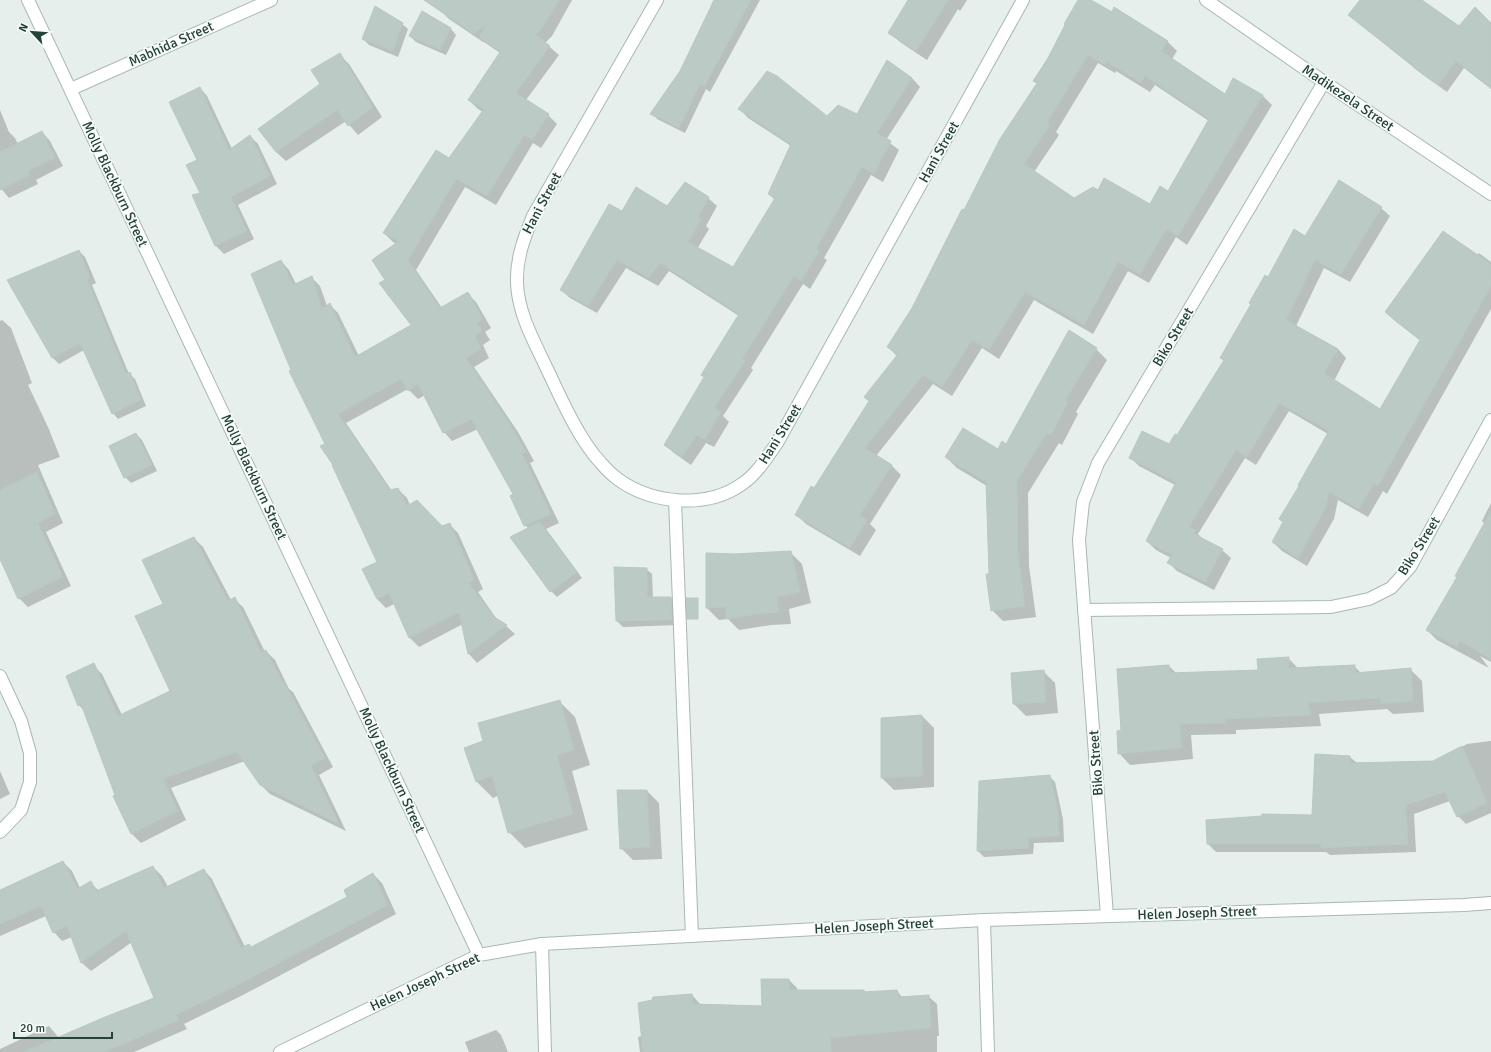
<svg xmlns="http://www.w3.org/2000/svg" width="1491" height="1052" viewBox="0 0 1491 1052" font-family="Signika,sans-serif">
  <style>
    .shadow { fill: #0003; fill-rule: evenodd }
    .building { fill: #bbcac4; stroke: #b8c9c2; fill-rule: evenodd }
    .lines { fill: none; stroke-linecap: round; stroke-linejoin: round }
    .street-casing { stroke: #a8b8b2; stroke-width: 14 }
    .street { stroke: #fff; stroke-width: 12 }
    .labels { text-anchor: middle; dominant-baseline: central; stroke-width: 3.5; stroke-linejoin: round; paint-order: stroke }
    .street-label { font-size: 14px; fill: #24423a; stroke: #f7fbf9 }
  </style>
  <rect width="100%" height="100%" fill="#e6efeb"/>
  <g class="shadow">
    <polygon points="446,0 572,0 552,36 545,43 559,55 526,100 548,115 557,124 541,148 533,143 496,205 465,187 416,270 442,308 467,293 476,302 491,328 485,332 490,340 483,345 489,358 474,367 518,432 534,461 530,463 559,523 546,529 582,578 557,597 551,591 512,538 529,529 525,525 514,495 478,429 452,441 444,432 425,395 418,399 408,389 346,423 392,491 398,489 407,498 410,505 442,528 449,524 458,533 483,589 478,592 498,621 506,626 515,634 477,663 469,654 463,624 419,647 410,638 394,604 386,608 377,599 378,562 292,370 281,261 289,270 296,284 311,277 320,286 327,306 330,305 338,313 359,356 413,325 386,280 397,244 393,242 384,233 449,159 483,112 478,109 469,100 500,53 484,42 483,42 449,19 440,10"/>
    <polygon points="714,0 760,0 710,92 706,89 685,133 657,119 652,113 681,72 713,5 712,3"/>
    <polygon points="909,0 967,0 960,11 958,9 927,60 900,42 890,32"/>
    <path d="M1079,0H1089L1167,41L1177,51L1172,59L1225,95H1262L1272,105L1187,245L1176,237L1149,283L1128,271L1093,334L1034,300L999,359L982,348L952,396L933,384L876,456L892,466L901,475L870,524L876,530L860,556L806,524L796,514L814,490L898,357L888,347L913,308L964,211L1037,84L1034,81L1048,58ZM1098,63L1115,73L1116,71L1150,92L1155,85L1209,121L1168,192L1150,205L1098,191L1074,199L1034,172L1059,135L1056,132Z"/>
    <polygon points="1361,0 1416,0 1459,28 1491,24 1491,89 1464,68 1447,92 1422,74 1358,23 1350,15"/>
    <polygon points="422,12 451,29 456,35 446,55 416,42 410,36"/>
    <polygon points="402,24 408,29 398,57 369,45 363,39"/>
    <polygon points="339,55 349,64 382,117 358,135 346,121 286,161 276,152"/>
    <polygon points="887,61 912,78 920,87 886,140 899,150 883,182 871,175 824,258 827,260 810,289 803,284 751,368 753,370 723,416 729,422 714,447 706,443 691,465 674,453 665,445 705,378 739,316 669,271 658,286 626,268 597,313 570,298 561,290 623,213 667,207 708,198 717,206 706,226 709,229 697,249 733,268 775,200 769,194 791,146 748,118 740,109 827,118 857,115"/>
    <polygon points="200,88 207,96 232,149 250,136 258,144 277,184 238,205 254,239 224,254 216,246 194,196 201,194 199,160"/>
    <polygon points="0,110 9,132 15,138 18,144 42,132 50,141 63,166 36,180 38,184 9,198 0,187"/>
    <polygon points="1381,208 1390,216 1350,282 1324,268 1296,326 1338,349 1346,358 1334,381 1380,411 1421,341 1395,321 1386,312 1477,256 1479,253 1491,262 1491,309 1387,494 1383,491 1368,517 1338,500 1334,519 1307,566 1282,551 1273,542 1284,523 1280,519 1300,486 1328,434 1289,411 1256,465 1245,458 1198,534 1204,540 1222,550 1231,558 1214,590 1177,571 1169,563 1171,558 1156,550 1147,541 1175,485 1139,466 1131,458 1169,445 1177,437 1224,360 1221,357 1252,305 1250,303 1269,278 1306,237"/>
    <polygon points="79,251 85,257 96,283 92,285 129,374 135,379 146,406 118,419 113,413 84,350 59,364 53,358 9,280"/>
    <polygon points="2,320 11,328 32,383 28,385 48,427 60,457 38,465 63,523 46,532 71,586 28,607 19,598 0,557 0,321"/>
    <polygon points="1096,349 1107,360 1076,412 1078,414 1062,445 1059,443 1028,493 1029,566 1036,617 1003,621 992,610 987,486 957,468 946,457 998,451 1006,445"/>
    <polygon points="136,434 142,440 157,471 131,483 125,477"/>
    <polygon points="1491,503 1491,662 1480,656 1489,668 1437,640 1427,630 1458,577 1485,524 1482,521"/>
    <polygon points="194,538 203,547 231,600 234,599 243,607 265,652 266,651 275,660 289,689 293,692 333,767 319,775 346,831 270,794 261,785 245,761 171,788 186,820 141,843 132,834 114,797 116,796 85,712 79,705 93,665 102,674 122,715 171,691 165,604"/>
    <polygon points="790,552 802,564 811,603 789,609 791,624 771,625 739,630 728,619 719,620 707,608 734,555"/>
    <polygon points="646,569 652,574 653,598 671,598 677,604 678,625 623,627 617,621"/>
    <polygon points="1288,658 1299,669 1354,666 1362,674 1410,669 1422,681 1424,712 1393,714 1387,709 1319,714 1321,726 1236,730 1236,734 1191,735 1193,759 1130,765 1119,753 1122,730 1169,666 1177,674 1259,671"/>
    <polygon points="1043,671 1055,683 1058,713 1026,716 1014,704 1012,674"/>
    <polygon points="560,702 575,717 590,765 572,771 588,830 525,848 509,832 499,795 493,798 477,782 466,748 484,741"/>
    <polygon points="922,716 934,728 934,787 894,790 882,778"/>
    <polygon points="1491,741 1491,813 1466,824 1458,816 1450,801 1414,814 1416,852 1330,855 1326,852 1216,852 1208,844 1313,816 1350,757 1358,764 1433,762 1467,744"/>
    <polygon points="0,771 10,794 0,799"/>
    <polygon points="1049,776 1055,782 1063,819 1064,842 1034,843 1033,854 984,857 978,851"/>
    <polygon points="647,791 659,803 662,859 633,860 621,848"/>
    <polygon points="63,862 72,871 80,888 91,883 99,891 153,867 162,876 168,887 204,870 212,879 245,947 251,948 349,898 373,874 382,883 396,914 243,995 184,1024 187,1029 134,1052 0,1052 0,1049 49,1026 59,1038 155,999 132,942 91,971 82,963 72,937 62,941 54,932 46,916 0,936 0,891"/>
    <polygon points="789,980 797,988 797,991 864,991 866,993 897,991 903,998 928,996 937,1004 939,1036 937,1036 937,1052 640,1052 638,1037 642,1036 692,995 700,1004 700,1006 763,1007"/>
    <polygon points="496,1030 501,1035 508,1052 469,1052 465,1042"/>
  </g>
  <g class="building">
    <polygon points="424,0 559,0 543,27 536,35 550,46 516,93 549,114 532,140 524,135 487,196 456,179 408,260 440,308 468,292 483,319 477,323 482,331 475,336 481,349 466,358 509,422 526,452 522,454 551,514 524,526 510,496 513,494 471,419 443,433 418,384 408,391 401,379 338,414 390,490 398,488 407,506 417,500 442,526 450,523 474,579 469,583 494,617 507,625 468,654 459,612 409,638 389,593 377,599 362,569 377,562 332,465 333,465 320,446 325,444 289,371 291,370 251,274 281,260 293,285 312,276 322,309 330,303 355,357 411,325 379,283 385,280 372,260 399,241 383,233 436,150 449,158 484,109 468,100 500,52 479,37 487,24 474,34"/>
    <polygon points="714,0 751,0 704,87 700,84 679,128 650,114 680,71"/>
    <polygon points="908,0 948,0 916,51 888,33"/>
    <path d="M1078,0H1091L1112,12L1114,7L1168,41L1161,51L1225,94L1233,78L1263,95L1178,236L1166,229L1140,274L1118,262L1084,325L1025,292L989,350L972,340L942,387L923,375L865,448L892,465L860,515L867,520L850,548L795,515L811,486L814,488L869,401L864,397L898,354L887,347L912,308L962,209L964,210L1000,139L1037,83L1033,81L1048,58L1065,25L1064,24ZM1088,55L1105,65L1107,62L1141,83L1145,76L1209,119L1168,191L1160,186L1150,204L1104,178L1098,190L1093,187L1074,198L1024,164L1050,125L1047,123Z"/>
    <polygon points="1360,0 1422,0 1459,26 1475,7 1491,23 1491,88 1456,61 1438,85 1413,67 1414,66 1348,15"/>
    <polygon points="375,6 403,23 393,51 362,39"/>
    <polygon points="422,11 451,28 440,50 409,36"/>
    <polygon points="340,53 373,107 348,126 337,110 276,152 258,129 320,84 311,70"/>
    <polygon points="887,60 912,78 877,133 891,141 874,174 862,167 816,249 819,251 801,281 794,276 742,359 745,361 714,408 721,412 705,439 697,435 682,457 664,445 704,377 701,375 739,314 660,263 649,278 617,260 588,306 560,290 609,204 622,211 636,187 667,206 685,182 709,197 698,218 701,220 688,242 733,267 775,198 768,194 791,144 738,109 767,71 777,76 827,116 838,105 857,114"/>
    <polygon points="200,87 229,150 250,135 270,176 231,197 247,231 215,246 192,195 200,193 186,165 197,160 169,102"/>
    <polygon points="42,131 55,158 28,171 30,175 0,190 0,152"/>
    <polygon points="1339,180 1382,207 1341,274 1315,260 1286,320 1338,349 1324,373 1380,409 1420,340 1385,312 1443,231 1491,264 1491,286 1378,486 1374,483 1359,509 1329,492 1325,509 1298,558 1272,542 1283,522 1279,519 1299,486 1298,485 1329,431 1279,403 1247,457 1236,450 1189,527 1196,530 1194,534 1223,549 1205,582 1167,563 1172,555 1146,541 1176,482 1129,458 1142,431 1169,444 1175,434 1177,435 1224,360 1220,358 1251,304 1249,303 1265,275 1268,277 1294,229 1305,236"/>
    <polygon points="79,250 90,278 87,279 126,374 130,372 141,400 112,414 82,347 81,347 79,344 52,358 7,280"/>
    <polygon points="1069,330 1097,348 1065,401 1068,402 1051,435 1047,433 1017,481 1018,554 1025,606 991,611 986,574 989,574 986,482 945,457 963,428 998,449 1002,441 1006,444"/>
    <polygon points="136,433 152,465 124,478 109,446"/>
    <polygon points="37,472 55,514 38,523 63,577 18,599 0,559 0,490"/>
    <polygon points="1491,511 1491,659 1460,641 1457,647 1426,630 1457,577 1455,576"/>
    <polygon points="540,522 577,572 550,592 510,537"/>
    <polygon points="194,537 228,601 235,597 261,653 266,650 283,683 284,682 325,758 311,766 339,824 260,785 237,752 163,779 178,811 131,834 113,796 115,795 81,704 78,706 66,676 94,663 118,716 170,691 135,616 163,604 142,560"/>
    <polygon points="791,551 800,592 777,597 779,612 758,614 726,619 726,607 706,608 706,553 734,554"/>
    <polygon points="614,567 647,568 647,597 671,597 672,620 616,621"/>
    <polygon points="686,598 698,598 698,619 687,619"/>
    <polygon points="1289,657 1289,668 1355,665 1355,673 1411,668 1413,701 1381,704 1380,698 1308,703 1311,715 1225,719 1225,723 1180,724 1182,748 1118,754 1117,731 1121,730 1117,669 1169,665 1170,673 1258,670 1257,659"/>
    <polygon points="1044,670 1046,702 1013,704 1011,673"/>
    <polygon points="560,700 574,750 557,755 573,814 508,833 492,776 476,782 464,748 483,741 478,723"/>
    <polygon points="922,715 922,776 881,778 881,718"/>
    <polygon points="1462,746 1487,803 1457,817 1445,792 1406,805 1408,844 1321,848 1321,844 1207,844 1206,820 1262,816 1262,814 1312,815 1315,754 1350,756 1350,763 1433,761"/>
    <polygon points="1050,775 1058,812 1059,836 1028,838 1028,848 977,851 979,781"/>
    <polygon points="617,790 647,790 650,847 620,849"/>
    <polygon points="63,861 77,889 91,881 96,891 153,866 164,888 204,869 241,948 249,944 251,947 347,897 344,890 373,873 388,905 234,987 176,1015 179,1020 104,1052 24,1052 105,1017 154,998 126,931 81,963 67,926 53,933 41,906 0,924 0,890"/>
    <polygon points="761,979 789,979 789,990 864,990 864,992 897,990 899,997 929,995 931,1028 830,1038 831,1052 643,1052 638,1003 652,1000 653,997 692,994 693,1004 762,1006"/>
  </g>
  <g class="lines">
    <defs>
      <g id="street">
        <polyline points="28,0 479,955"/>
        <path d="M657,0L533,216C524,238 516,259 517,283C518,314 535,343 548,371C561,399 580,441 601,463C606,469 612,475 619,480C653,504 707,509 742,484C757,474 767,457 777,443L1023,0"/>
        <polyline points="1206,0 1324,82 1491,194"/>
        <polyline points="71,89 271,0"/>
        <polyline points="675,500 692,936"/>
        <polyline points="1084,610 1331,607 1369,599 1391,588 1410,567 1491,420"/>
        <polyline points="0,676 21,721 30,753 30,782 21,810 0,832"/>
        <polyline points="1107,916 1079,540 1083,502 1098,463 1324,82"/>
        <polyline points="984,920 988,1052"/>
        <polyline points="542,944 545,1052"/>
        <polyline points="280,1052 479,955 542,944 984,920 1464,905 1491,903"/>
      </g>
    </defs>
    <use href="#street" class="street-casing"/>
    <use href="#street" class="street"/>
  </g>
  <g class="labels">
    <g class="street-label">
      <text transform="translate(171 44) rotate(-24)">Mabhida Street</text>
      <text transform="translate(1348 98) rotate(34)">Madikezela Street</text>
      <text transform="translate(939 152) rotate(-61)">Hani Street</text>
      <text transform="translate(115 184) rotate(65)">Molly Blackburn Street</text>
      <text transform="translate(542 203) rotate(-62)">Hani Street</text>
      <text transform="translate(1173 337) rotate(-59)">Biko Street</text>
      <text transform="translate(780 434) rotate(-58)">Hani Street</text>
      <text transform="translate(254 477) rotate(65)">Molly Blackburn Street</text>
      <text transform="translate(1419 546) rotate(-58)">Biko Street</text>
      <text transform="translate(1096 763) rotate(-94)">Biko Street</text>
      <text transform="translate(392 770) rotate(65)">Molly Blackburn Street</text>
      <text transform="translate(1197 913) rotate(-2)">Helen Joseph Street</text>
      <text transform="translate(874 926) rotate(-3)">Helen Joseph Street</text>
      <text transform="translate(425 982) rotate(-25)">Helen Joseph Street</text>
    </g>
  </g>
  <g transform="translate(32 32) rotate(296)" stroke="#f7fbf9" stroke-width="3" paint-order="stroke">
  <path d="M0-3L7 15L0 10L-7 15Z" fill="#24423a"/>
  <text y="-6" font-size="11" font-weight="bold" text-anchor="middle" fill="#24423a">N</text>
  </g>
  <path d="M14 1032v6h98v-6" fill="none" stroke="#24423a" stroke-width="2"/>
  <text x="20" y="1032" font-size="12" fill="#24423a" stroke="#f7fbf9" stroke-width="3" paint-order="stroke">20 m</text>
</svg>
